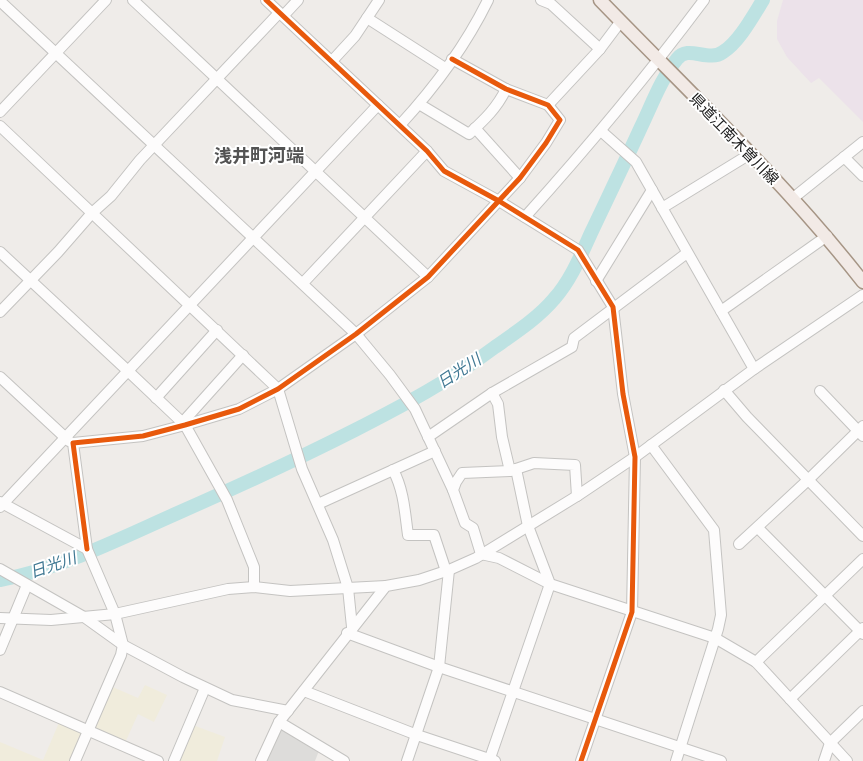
<svg xmlns="http://www.w3.org/2000/svg" width="863" height="761" viewBox="0 0 863 761" font-family="Raleway,'Noto Sans JP',sans-serif">
  <style>
    .industrial { fill: #ece2ea }
    .religious { fill: #dddcda }
    .farmland { fill: #f0ecdc }
    .lines { fill: none; stroke-linecap: round; stroke-linejoin: round }
    .river { stroke: #bde2e2; stroke-width: 14 }
    .minor-casing { stroke: #c4c3c1; stroke-width: 12 }
    .major-casing { stroke: #a69585; stroke-width: 15 }
    .minor { stroke: #fdfcfc; stroke-width: 10 }
    .major { stroke: #f2eae6; stroke-width: 12 }
    .cycleway-casing { stroke: #fff; stroke-width: 8 }
    .cycleway { stroke: #e8590c; stroke-width: 5 }
    .labels { text-anchor: middle; dominant-baseline: central; stroke-width: 4; stroke-linejoin: round; paint-order: stroke }
    .street-label { font-size: 15px; fill: #202020; stroke: #fff }
    .water-label { font-size: 16px; font-style: italic; fill: #3f7893; stroke: #fff }
    .quarter-label { font-size: 18px; font-weight: bold; fill: #535353; stroke: #fff }
  </style>
  <rect width="100%" height="100%" fill="#efece9"/>
  <polygon class="industrial" points="783,0 863,0 863,122 819,78 811,83 787,57 777,39 777,21"/>
  <polygon class="religious" points="279,722 320,748 315,761 261,761"/>
  <g class="farmland">
    <polygon points="108,685 138,698 145,685 167,695 154,722 138,714 124,745 88,730 75,761 0,761 0,742 43,760 61,718 88,729"/>
    <polygon points="190,724 225,737 217,761 174,761"/>
  </g>
  <g class="lines">
    <path class="river" d="M0,580C61,569 123,537 180,512C239,486 298,459 355,430C404,405 451,380 495,347C515,333 538,318 554,299C571,280 581,255 591,233C608,197 625,162 641,127C652,104 661,79 677,59C688,44 708,63 723,52C739,42 753,16 763,0"/>
    <defs>
      <g id="minor">
        <polyline points="133,0 428,277"/>
        <polyline points="266,0 427,151 444,171 499,201 578,250 613,307 623,394 635,457 632,612 581,761"/>
        <polyline points="541,0 551,4 600,49"/>
        <polyline points="0,1 356,334 390,375 415,409 453,490"/>
        <polyline points="284,15 298,0"/>
        <polyline points="367,18 445,68"/>
        <polyline points="332,61 355,36 379,0"/>
        <path d="M419,104L469,134C484,120 497,108 506,89"/>
        <polyline points="548,105 600,49 621,21"/>
        <polyline points="0,112 106,0"/>
        <path d="M400,125C434,88 466,45 488,0"/>
        <polyline points="0,126 278,389 302,469 333,540 348,588 352,627"/>
        <polyline points="475,128 520,178"/>
        <polyline points="601,131 636,162 754,369"/>
        <polyline points="844,157 863,176"/>
        <polyline points="792,199 863,142"/>
        <polyline points="662,208 750,154"/>
        <path d="M525,217C588,147 648,75 704,0"/>
        <polyline points="0,252 128,371 185,425 227,500 254,567 254,587"/>
        <polyline points="596,281 652,190"/>
        <polyline points="303,283 427,151"/>
        <polyline points="721,311 827,236"/>
        <polyline points="0,312 58,252 92,213 111,196 140,160 279,13"/>
        <polyline points="0,377 69,441"/>
        <polyline points="724,390 747,417 863,536"/>
        <polyline points="820,391 863,436"/>
        <polyline points="492,393 498,404 502,437 510,471"/>
        <polyline points="156,398 217,330"/>
        <polyline points="182,423 243,355"/>
        <polyline points="428,437 492,393 572,347 574,338 687,253"/>
        <polyline points="651,445 714,530 721,615 718,629 676,761"/>
        <path d="M393,470C404,490 405,514 408,535H434L446,571"/>
        <polyline points="577,496 575,465 534,463 510,471 462,473 456,482 453,490 465,523 473,528 481,554 499,558 550,584 715,638 756,662 847,761"/>
        <polyline points="0,502 87,549 115,614 123,645 121,655 75,761"/>
        <polyline points="318,504 435,451"/>
        <polyline points="0,507 378,105"/>
        <polyline points="758,528 863,634"/>
        <polyline points="739,544 808,480 863,426"/>
        <polyline points="87,549 73,443 143,436 185,425 239,409 278,389 356,334 428,277 520,178 546,143 560,120 548,105 506,89 452,59"/>
        <polyline points="0,569 84,617 123,645 183,677 232,700 288,711"/>
        <polyline points="0,618 51,620 115,614 228,589 254,587 290,591 386,586"/>
        <polyline points="347,633 439,667 721,761"/>
        <polyline points="0,650 27,585"/>
        <polyline points="756,662 863,559"/>
        <polyline points="304,691 417,735 495,761"/>
        <polyline points="0,692 158,761"/>
        <polyline points="790,699 863,628"/>
        <polyline points="279,722 344,761"/>
        <polyline points="174,761 205,688"/>
        <polyline points="261,761 279,722 386,586 419,580 449,570 476,558 577,496 635,457 754,369 863,295"/>
        <polyline points="407,761 439,667 449,570"/>
        <polyline points="489,761 550,584 528,526 516,469"/>
        <polyline points="824,761 830,743 863,711"/>
      </g>
      <path id="major" d="M600,0C689,92 784,181 863,282"/>
    </defs>
    <use href="#minor" class="minor-casing"/>
    <use href="#major" class="major-casing"/>
    <use href="#minor" class="minor"/>
    <use href="#major" class="major"/>
    <defs>
      <g id="cycleway">
        <polyline points="266,0 427,151 444,171 499,201 578,250 613,307 623,394 635,457 632,612 581,761"/>
        <polyline points="87,549 73,443 143,436 185,425 239,409 278,389 356,334 428,277 520,178 546,143 560,120 548,105 506,89 452,59"/>
      </g>
    </defs>
    <use href="#cycleway" class="cycleway-casing"/>
    <use href="#cycleway" class="cycleway"/>
  </g>
  <g class="labels">
    <g class="street-label">
      <text transform="translate(734 139) rotate(46)">県道江南木曽川線</text>
    </g>
    <g class="water-label">
      <text transform="translate(459 371) rotate(-33)">日光川</text>
      <text transform="translate(53 565) rotate(-19)">日光川</text>
    </g>
    <g class="quarter-label">
      <text x="259" y="155">浅井町河端</text>
    </g>
  </g>
</svg>
